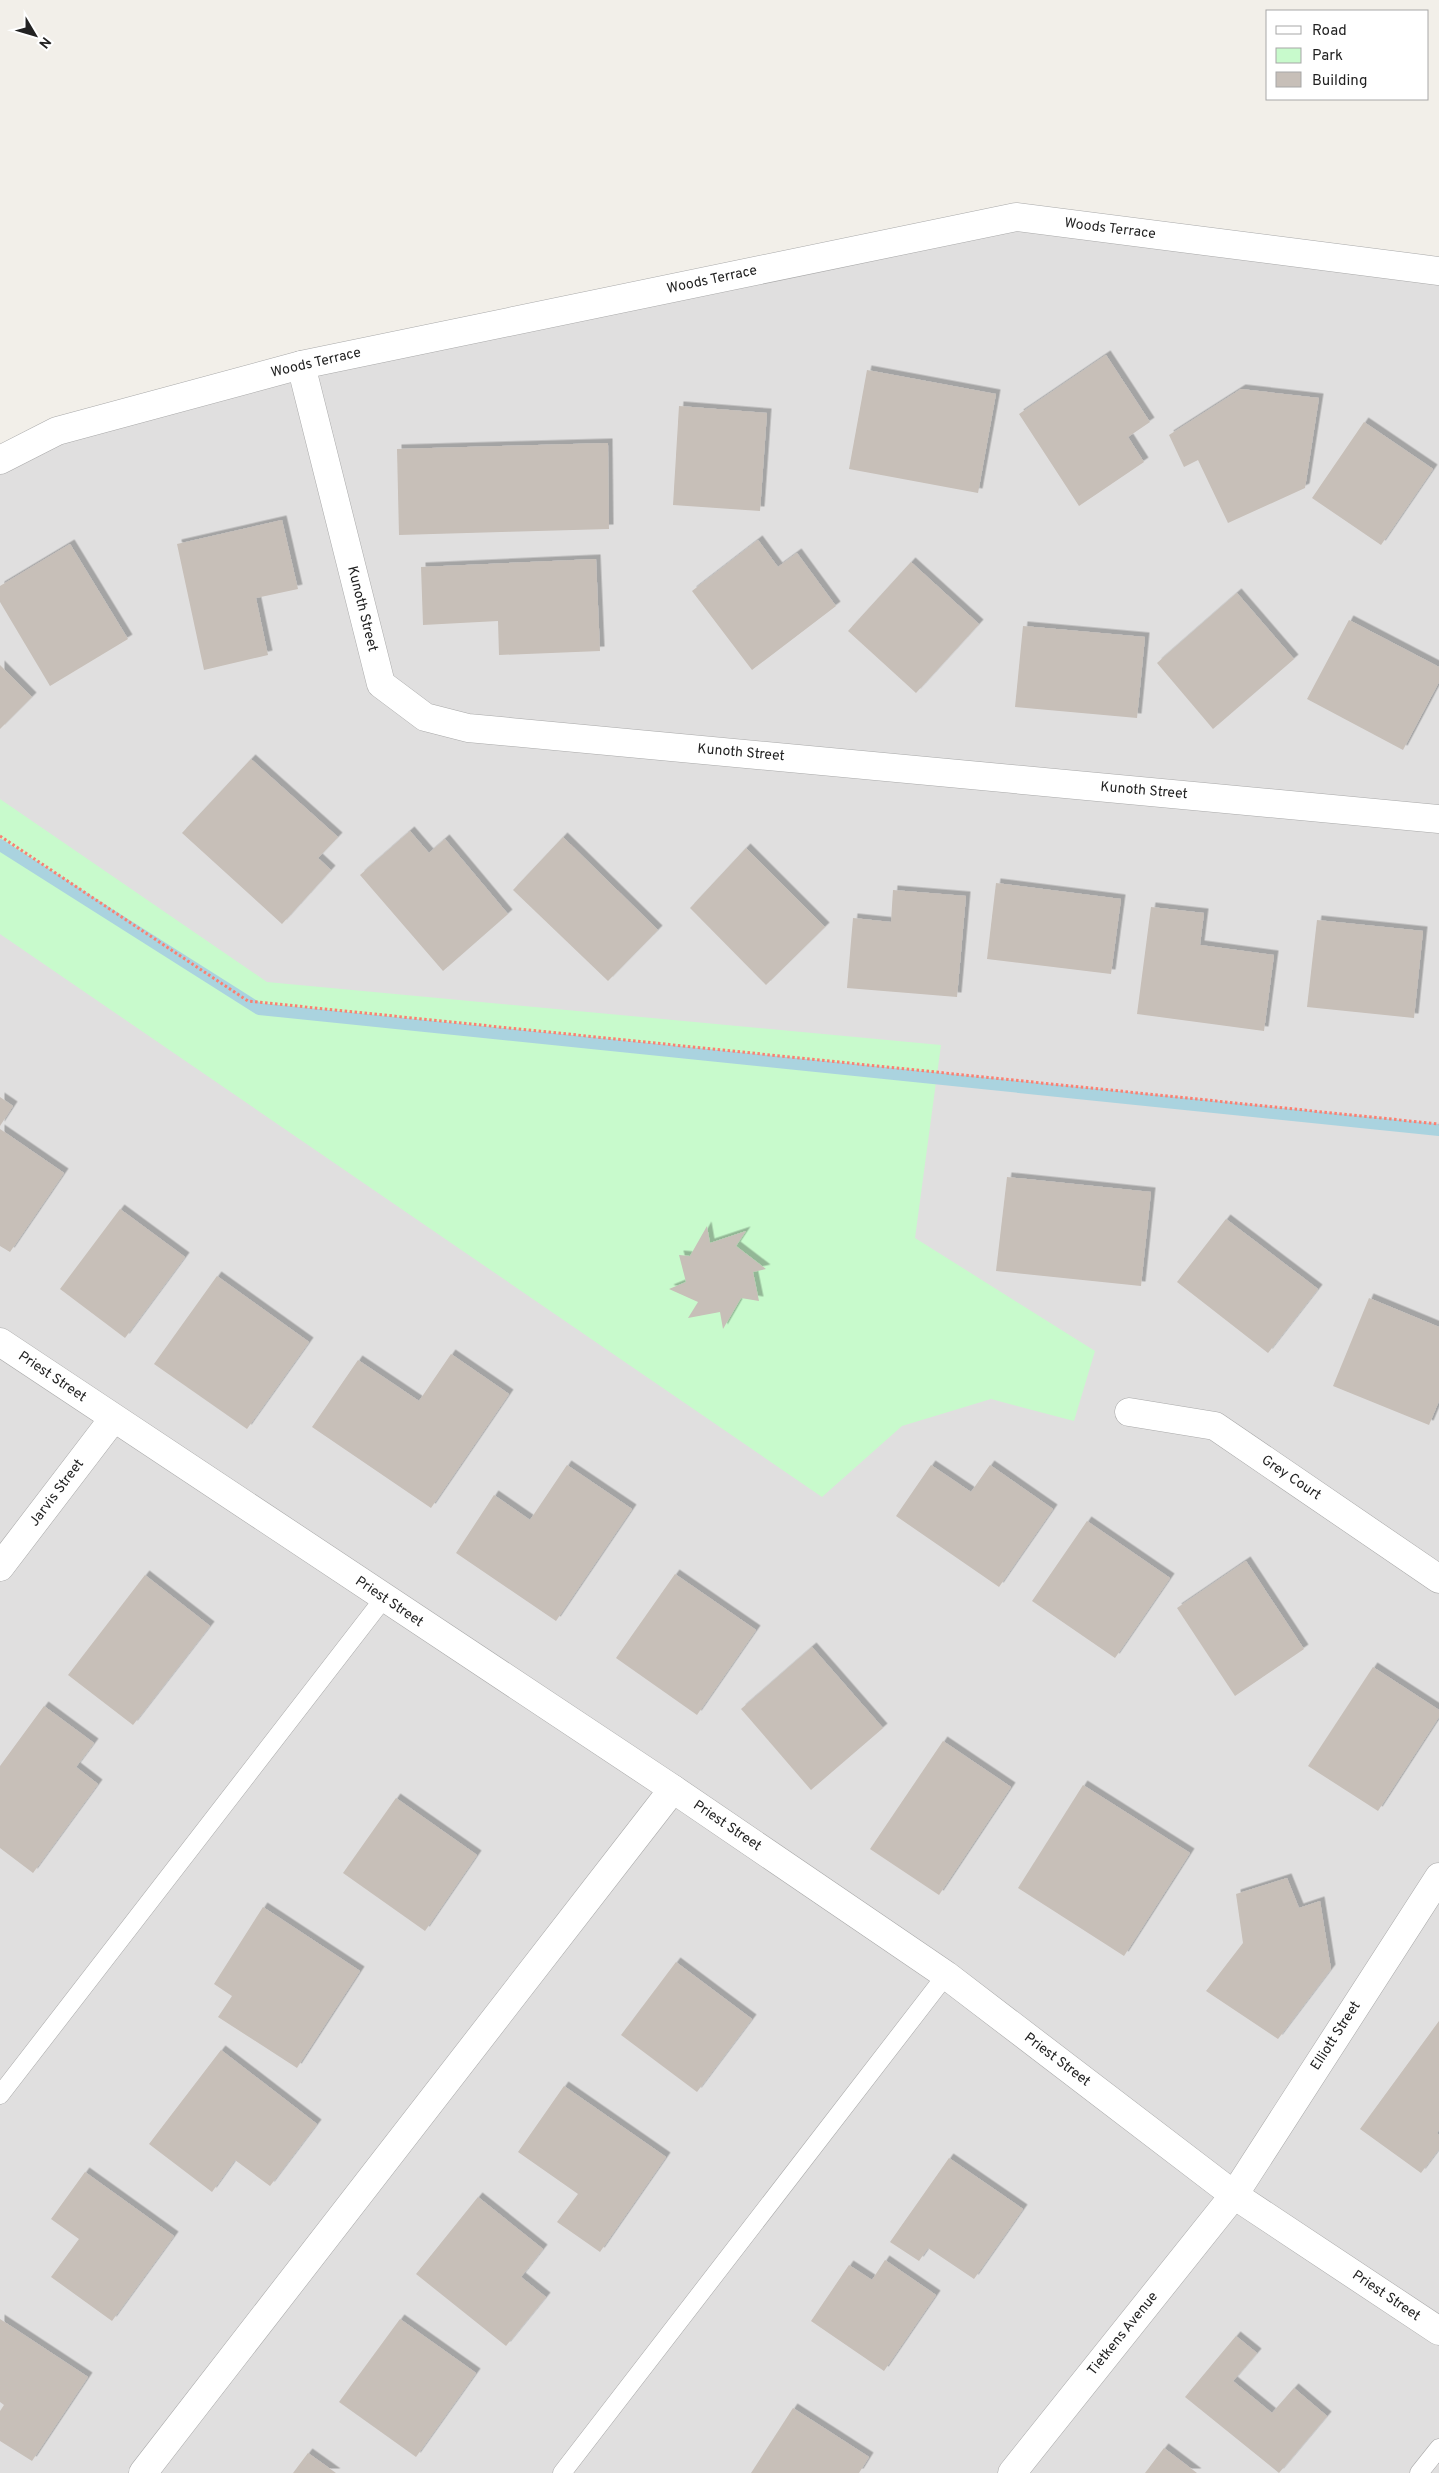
<svg xmlns="http://www.w3.org/2000/svg" width="1439" height="2473" viewBox="0 0 1439 2473" font-family="Overpass,sans-serif">
  <style>
    .residential { fill: #e0dfdf }
    .park { fill: #c8facc }
    .lines { fill: none; stroke-linecap: round; stroke-linejoin: round }
    .stream { stroke: #aad3df; stroke-width: 12 }
    .building { fill: #c7bfb8; filter: url(#shadow) }
    .lane-casing { stroke: #a9a9a9; stroke-width: 19 }
    .street-casing { stroke: #a9a9a9; stroke-width: 29 }
    .path { stroke: #fa8072; stroke-width: 3; stroke-dasharray: 2.5 2.5; stroke-linecap: butt }
    .lane { stroke: #fff; stroke-width: 18 }
    .street { stroke: #fff; stroke-width: 28 }
    .labels { text-anchor: middle; dominant-baseline: central; stroke-width: 4; stroke-linejoin: round; paint-order: stroke }
    .street-label { font-size: 14px; fill: #222; stroke: #fff }
  </style>
  <defs>
    <filter id="shadow"><feDropShadow dx="4.5" dy="-4.5" stdDeviation="0" flood-color="#0004"/></filter>
  </defs>
  <rect width="100%" height="100%" fill="#f2efe9"/>
  <polygon class="residential" points="1016,217 1439,271 1439,2473 0,2473 0,460 57,431"/>
  <polygon class="park" points="0,799 267,982 941,1045 915,1238 1095,1351 1074,1421 991,1399 902,1426 822,1497 0,934"/>
  <g class="lines">
    <polyline class="stream" points="0,845 259,1009 1439,1130"/>
  </g>
  <g class="building">
    <polygon points="1106,355 1150,422 1128,437 1144,462 1079,506 1019,414"/>
    <polygon points="867,370 996,394 978,493 849,469"/>
    <polygon points="1241,389 1319,398 1305,488 1228,523 1198,460 1184,467 1169,435"/>
    <polygon points="679,406 767,413 760,511 673,505"/>
    <polygon points="1364,422 1433,469 1381,545 1312,498"/>
    <polygon points="608,443 609,529 399,535 397,449"/>
    <polygon points="282,520 298,589 256,598 268,655 204,670 177,544"/>
    <polygon points="758,540 778,567 797,553 836,606 752,670 692,591"/>
    <polygon points="70,544 128,639 50,686 0,602 0,586"/>
    <polygon points="596,559 600,651 499,655 498,621 423,625 421,567"/>
    <polygon points="911,562 979,624 916,693 848,631"/>
    <polygon points="1237,593 1294,659 1213,729 1157,663"/>
    <polygon points="1349,620 1439,667 1439,682 1403,750 1307,699"/>
    <polygon points="1023,626 1145,637 1137,718 1015,707"/>
    <polygon points="0,665 32,697 0,729"/>
    <polygon points="251,759 338,837 318,858 331,870 282,924 182,833"/>
    <polygon points="410,831 429,853 445,839 508,914 443,971 360,875"/>
    <polygon points="563,837 658,930 608,981 513,890"/>
    <polygon points="746,848 825,927 766,985 690,908"/>
    <polygon points="996,883 1121,899 1111,974 987,959"/>
    <polygon points="893,890 966,896 957,997 847,988 853,918 891,922"/>
    <polygon points="1151,907 1204,913 1200,945 1274,955 1264,1031 1137,1014"/>
    <polygon points="1317,920 1423,931 1414,1018 1307,1007"/>
    <polygon points="0,1097 13,1106 0,1126"/>
    <polygon points="0,1129 64,1173 10,1252 0,1246"/>
    <polygon points="1007,1177 1151,1192 1141,1286 996,1271"/>
    <polygon points="120,1209 185,1257 125,1338 60,1289"/>
    <polygon points="1226,1219 1318,1289 1268,1353 1177,1282"/>
    <polygon points="707,1226 710,1243 746,1231 736,1246 766,1269 753,1272 759,1301 741,1298 723,1329 720,1312 688,1318 698,1302 669,1289 686,1282 679,1255 690,1256"/>
    <polygon points="217,1276 309,1342 247,1429 154,1364"/>
    <polygon points="1369,1298 1439,1327 1439,1401 1429,1425 1333,1386"/>
    <polygon points="451,1354 509,1394 431,1508 312,1427 358,1360 419,1401"/>
    <polygon points="567,1465 632,1509 556,1621 456,1553 494,1495 530,1520"/>
    <polygon points="931,1465 971,1492 990,1465 1053,1509 999,1587 896,1516"/>
    <polygon points="1087,1521 1170,1578 1115,1658 1032,1601"/>
    <polygon points="1246,1561 1304,1649 1235,1696 1177,1608"/>
    <polygon points="675,1574 756,1630 697,1715 616,1658"/>
    <polygon points="145,1575 210,1626 133,1725 68,1675"/>
    <polygon points="812,1647 883,1728 811,1790 741,1709"/>
    <polygon points="1373,1667 1439,1710 1439,1717 1378,1811 1308,1766"/>
    <polygon points="44,1706 94,1743 76,1767 98,1784 33,1873 0,1848 0,1766"/>
    <polygon points="943,1741 1011,1787 939,1895 870,1849"/>
    <polygon points="1083,1785 1190,1853 1124,1956 1018,1888"/>
    <polygon points="396,1798 477,1855 425,1931 343,1873"/>
    <polygon points="1287,1878 1299,1908 1320,1901 1331,1969 1278,2039 1206,1991 1243,1943 1236,1894"/>
    <polygon points="263,1907 360,1971 297,2068 218,2017 232,1996 214,1984"/>
    <polygon points="676,1962 752,2019 697,2092 621,2035"/>
    <polygon points="1439,2021 1439,2130 1437,2133 1439,2135 1439,2149 1421,2173 1360,2129"/>
    <polygon points="221,2050 317,2124 270,2186 235,2160 212,2192 149,2144"/>
    <polygon points="564,2086 666,2157 600,2252 557,2222 578,2194 518,2152"/>
    <polygon points="949,2158 1023,2209 974,2279 928,2248 919,2261 890,2242"/>
    <polygon points="85,2172 174,2236 112,2321 51,2277 79,2239 51,2219"/>
    <polygon points="478,2197 543,2249 521,2277 546,2297 506,2346 416,2274"/>
    <polygon points="885,2260 936,2295 884,2371 811,2321 849,2265 872,2280"/>
    <polygon points="0,2319 88,2377 32,2461 0,2441 0,2411 4,2405 0,2402"/>
    <polygon points="400,2319 476,2373 416,2457 339,2402"/>
    <polygon points="1236,2336 1257,2353 1233,2381 1272,2413 1294,2388 1327,2416 1279,2473 1185,2397"/>
    <polygon points="793,2408 869,2457 859,2473 751,2473"/>
    <polygon points="1164,2448 1197,2473 1145,2473"/>
    <polygon points="308,2453 336,2473 293,2473"/>
  </g>
  <g class="lines">
    <defs>
      <g id="lane">
        <polyline points="0,2095 384,1598"/>
        <polyline points="562,2473 946,1975"/>
        <polyline points="1419,2473 1439,2448"/>
      </g>
      <g id="street">
        <polyline points="301,365 381,684 425,717 468,728 1439,819"/>
        <polyline points="0,460 57,431 301,365 1016,217 1439,271"/>
        <polyline points="0,1342 673,1789 946,1975 1234,2195 1439,2331"/>
        <polyline points="1129,1412 1215,1426 1439,1579"/>
        <polyline points="0,1567 113,1419"/>
        <polyline points="143,2473 673,1789"/>
        <polyline points="1012,2473 1234,2195 1439,1877"/>
      </g>
    </defs>
    <use href="#lane" class="lane-casing"/>
    <use href="#street" class="street-casing"/>
    <polyline class="path" points="0,836 248,1001 1439,1124"/>
    <use href="#lane" class="lane"/>
    <use href="#street" class="street"/>
  </g>
  <g class="labels">
    <g class="street-label">
      <text transform="translate(1110 229) rotate(7)">Woods Terrace</text>
      <text transform="translate(712 280) rotate(-12)">Woods Terrace</text>
      <text transform="translate(316 363) rotate(-13)">Woods Terrace</text>
      <text transform="translate(362 609) rotate(76)">Kunoth Street</text>
      <text transform="translate(741 753) rotate(5)">Kunoth Street</text>
      <text transform="translate(1144 791) rotate(5)">Kunoth Street</text>
      <text transform="translate(52 1377) rotate(34)">Priest Street</text>
      <text transform="translate(1291 1478) rotate(34)">Grey Court</text>
      <text transform="translate(57 1493) rotate(-53)">Jarvis Street</text>
      <text transform="translate(389 1602) rotate(34)">Priest Street</text>
      <text transform="translate(727 1826) rotate(34)">Priest Street</text>
      <text transform="translate(1336 2036) rotate(-57)">Elliott Street</text>
      <text transform="translate(1057 2060) rotate(37)">Priest Street</text>
      <text transform="translate(1386 2296) rotate(34)">Priest Street</text>
      <text transform="translate(1123 2334) rotate(-51)">Tietkens Avenue</text>
    </g>
  </g>
  <rect x="1266" y="10" width="162" height="90" fill="#ffffff" stroke="#a7a7a7"/>
  <rect x="1276" y="26" width="25" height="8" fill="#ffffff" stroke="#a7a7a7"/>
  <text x="1312" y="35" font-size="15" fill="#222222">Road</text>
  <rect x="1276" y="48" width="25" height="15" fill="#c8facc" stroke="#a7a7a7"/>
  <text x="1312" y="60" font-size="15" fill="#222222">Park</text>
  <rect x="1276" y="72" width="25" height="15" fill="#c7bfb8" stroke="#a7a7a7"/>
  <text x="1312" y="85" font-size="15" fill="#222222">Building</text>
  <g transform="translate(35 35) rotate(128)" stroke="#ffffff" stroke-width="4" paint-order="stroke">
  <path d="M0-4L9 19L0 12L-9 19Z" fill="#222222"/>
  <text y="-8" font-size="14" font-weight="bold" text-anchor="middle" fill="#222222">N</text>
  </g>
</svg>
